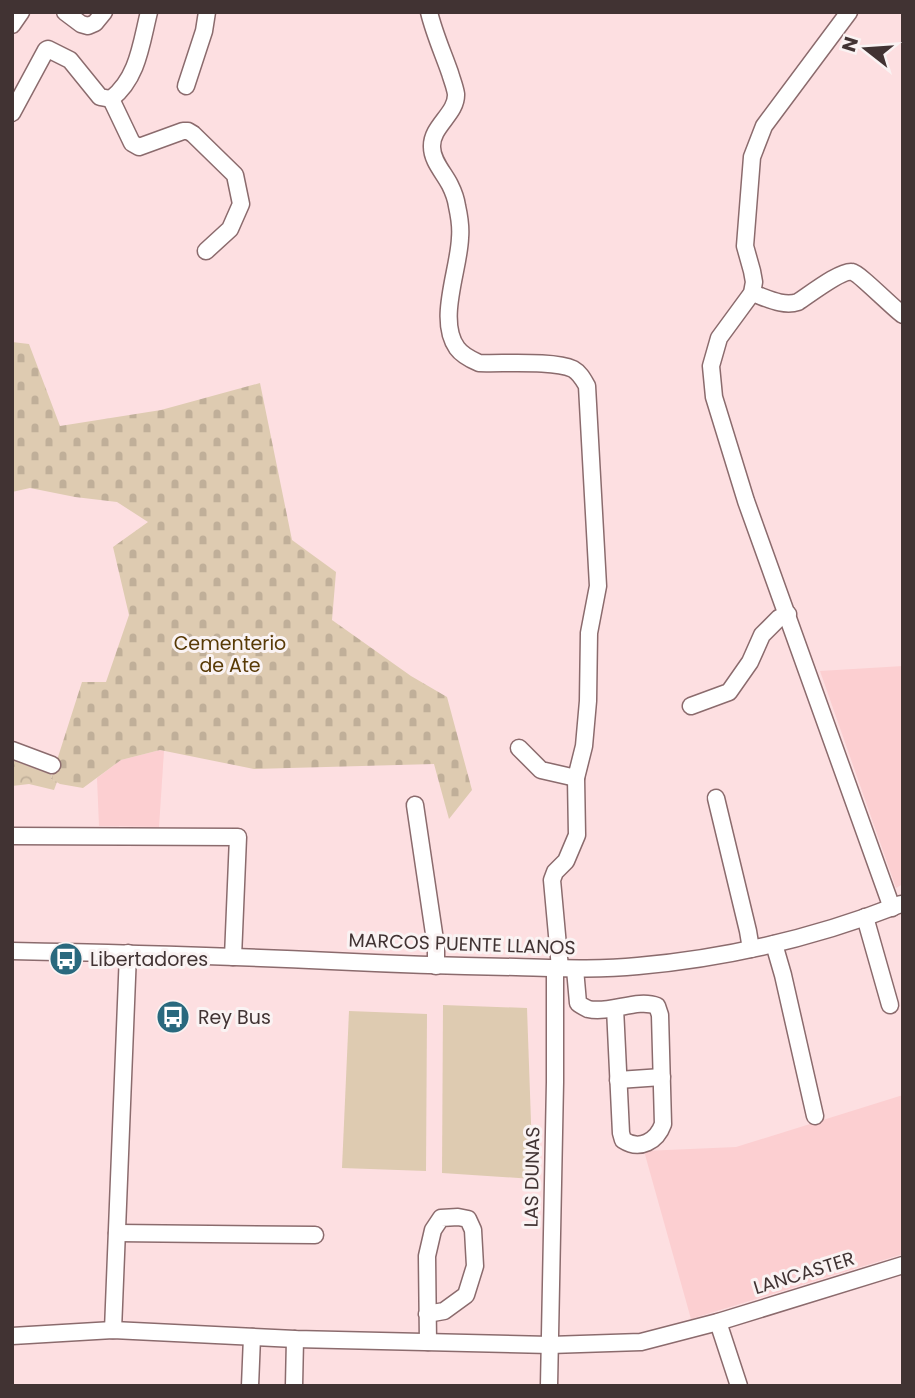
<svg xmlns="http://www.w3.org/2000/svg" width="915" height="1398" viewBox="0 0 915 1398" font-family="Poppins,sans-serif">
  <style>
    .built { fill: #fccfd1 }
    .cemetery { fill: url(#cemetery-stones) }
    .park { fill: url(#park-crowns) }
    .pitch { fill: #decbb1 }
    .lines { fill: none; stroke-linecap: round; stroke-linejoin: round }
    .minor-casing { stroke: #8b6b6d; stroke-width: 19 }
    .minor { stroke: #fff; stroke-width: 16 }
    .labels { text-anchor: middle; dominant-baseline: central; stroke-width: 6; stroke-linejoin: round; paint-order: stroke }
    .park-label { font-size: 19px; fill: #583a06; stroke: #faf3f3 }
    .street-label { font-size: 19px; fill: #413333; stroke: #faf3f3 }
    .poi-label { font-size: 19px; fill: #413333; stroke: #faf3f3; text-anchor: start }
  </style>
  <defs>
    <pattern id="cemetery-stones" width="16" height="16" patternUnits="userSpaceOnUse" patternTransform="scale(1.75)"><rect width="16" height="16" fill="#decbb1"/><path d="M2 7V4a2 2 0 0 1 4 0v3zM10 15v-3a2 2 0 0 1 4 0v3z" fill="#c0af99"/></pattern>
    <pattern id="park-crowns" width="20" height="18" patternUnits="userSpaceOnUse" patternTransform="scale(1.75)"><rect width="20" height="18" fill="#decbb1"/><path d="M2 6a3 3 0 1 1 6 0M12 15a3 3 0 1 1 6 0" fill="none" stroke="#c0af99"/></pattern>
  </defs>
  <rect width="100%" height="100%" fill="#fddfe1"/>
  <g class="built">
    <polygon points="903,666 903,884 896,888 820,671"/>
    <polygon points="160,750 164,751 159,827 99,826 97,778 121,760"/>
    <polygon points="903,1095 903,1254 691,1319 644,1151 736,1147"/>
  </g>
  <polygon class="cemetery" points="12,342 29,344 60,426 161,410 260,383 292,540 336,572 332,620 411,676 447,697 472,790 449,819 434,764 254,769 160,750 121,760 83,788 60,784 51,779 82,682 106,682 129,615 113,547 148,522 117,502 75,497 30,488 12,492"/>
  <polygon class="park" points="12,760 52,775 51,779 57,782 54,790 29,784 12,786"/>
  <g class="pitch">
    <polygon points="443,1005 527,1008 533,1179 442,1173"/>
    <polygon points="349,1011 427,1014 426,1171 342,1168"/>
  </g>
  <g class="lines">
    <defs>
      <g id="minor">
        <polyline points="65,12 81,24 88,26 95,23 104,12"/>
        <path d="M429,12C434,33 443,53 450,73C452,80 455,87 456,94C457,114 431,126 432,147C432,161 444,173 450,185C453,191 456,199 457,206C459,215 461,228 460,238C459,270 437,320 457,348C462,355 472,360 479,363C502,364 554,360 573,369C580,373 583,379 587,386L598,586L589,633L588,701L584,746L576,778L577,835L566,861L555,872L552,880L560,968"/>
        <polyline points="849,12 764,126 752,157 745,246 752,271 754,282 752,293 719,338 711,366 714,397 746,501 892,908"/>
        <polyline points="12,25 21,12"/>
        <polyline points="186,86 204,31 207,12"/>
        <polyline points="111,99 132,143 139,147 183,131 188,131 193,134 235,175 241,204 230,229 206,251"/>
        <path d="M12,113L46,50L48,49L70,60L100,97L111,99C138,78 141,44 149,12"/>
        <path d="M752,293C767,298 783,307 798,302C809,295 841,270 852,272C859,273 893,308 903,315"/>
        <polyline points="691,706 729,692 750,662 762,635 779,618 788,614"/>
        <polyline points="519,748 541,770 576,778"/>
        <polyline points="12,750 52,765"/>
        <polyline points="716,798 748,931 751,949"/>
        <polyline points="415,805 436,947 436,966"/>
        <polyline points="12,836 238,837 233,957"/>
        <polyline points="865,917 890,1005"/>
        <polyline points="774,944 783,975 815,1116"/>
        <path d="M12,951C118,953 224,956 331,961C392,964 454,966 516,967C557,968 598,970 638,966C728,958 817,937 901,904"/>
        <path d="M575,969L578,1003C579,1004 586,1008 588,1009C610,1014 637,998 657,1006L660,1015L663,1124C657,1141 640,1151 623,1140L621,1133L615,1008"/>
        <polyline points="618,1080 662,1077"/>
        <polyline points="117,1233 315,1235"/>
        <polyline points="427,1314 444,1311 466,1295 475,1266 473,1230 468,1219 458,1217 441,1218 433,1230 427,1256 428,1342"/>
        <polyline points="718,1322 739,1386"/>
        <polyline points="113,1330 128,953"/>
        <polyline points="12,1336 113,1330 295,1339 550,1345 641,1342 718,1322 903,1265"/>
        <polyline points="250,1386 252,1337"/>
        <polyline points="294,1386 295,1339"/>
        <polyline points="549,1386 555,1082 555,968"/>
      </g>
    </defs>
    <use href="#minor" class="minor-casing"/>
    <use href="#minor" class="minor"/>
  </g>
  <defs>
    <symbol id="bus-disc" viewBox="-11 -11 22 22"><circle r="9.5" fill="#2a697e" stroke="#faf3f3"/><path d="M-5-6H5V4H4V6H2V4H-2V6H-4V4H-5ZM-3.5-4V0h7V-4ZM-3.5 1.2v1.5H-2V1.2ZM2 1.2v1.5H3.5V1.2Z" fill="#fff"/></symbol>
  </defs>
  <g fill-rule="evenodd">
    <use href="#bus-disc" x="47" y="940" width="38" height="38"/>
    <use href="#bus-disc" x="154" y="998" width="38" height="38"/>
  </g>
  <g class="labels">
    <g class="park-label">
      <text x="230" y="643">Cementerio<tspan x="230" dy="22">de Ate</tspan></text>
    </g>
    <g class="street-label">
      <text transform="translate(462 944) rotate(2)">MARCOS PUENTE LLANOS</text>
      <text transform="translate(532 1177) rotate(-89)">LAS DUNAS</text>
      <text transform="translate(804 1273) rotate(-17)">LANCASTER</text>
    </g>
    <g class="poi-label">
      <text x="90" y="959">Libertadores</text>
      <text x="198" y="1017">Rey Bus</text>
    </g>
  </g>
  <rect width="915" height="1398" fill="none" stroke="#413333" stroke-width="28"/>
  <g transform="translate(866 49) rotate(287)" stroke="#faf3f3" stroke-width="5" paint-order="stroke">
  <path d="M0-5L12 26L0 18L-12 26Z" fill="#413333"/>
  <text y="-10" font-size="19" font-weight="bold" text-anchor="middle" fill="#413333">N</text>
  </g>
</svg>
